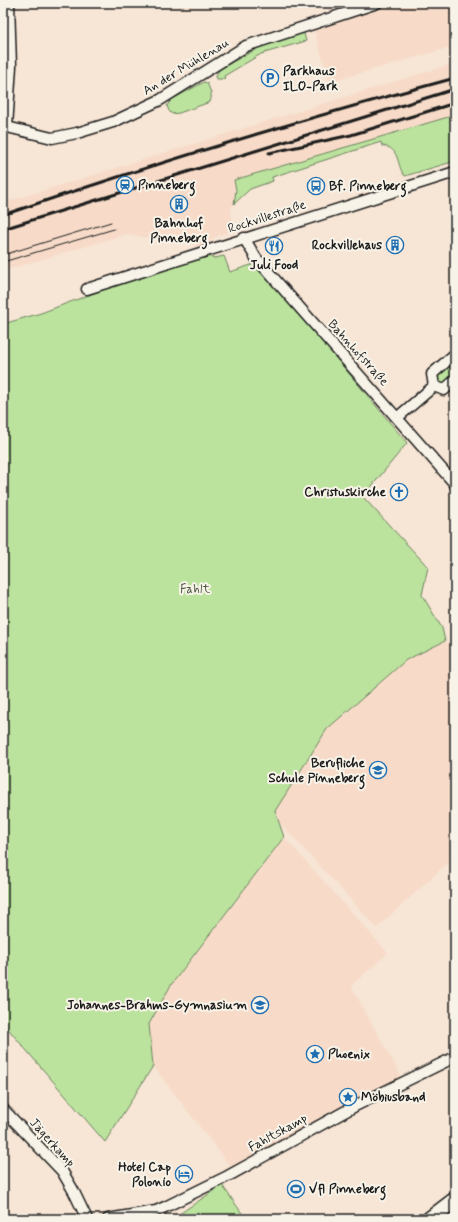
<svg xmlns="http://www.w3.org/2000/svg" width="458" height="1222" viewBox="0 0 458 1222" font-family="Mynerve,sans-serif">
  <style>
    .built { fill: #f7dbc8 }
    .green { fill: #bbe39e; stroke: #6c805d }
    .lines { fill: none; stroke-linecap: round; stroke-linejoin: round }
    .minor-casing { stroke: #1c1c1c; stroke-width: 13 }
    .secondary-casing { stroke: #1c1c1c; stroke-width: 18 }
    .minor { stroke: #f7f3e8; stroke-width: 10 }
    .secondary { stroke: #f7f3e8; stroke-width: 15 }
    .tram { stroke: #1c1c1c; stroke-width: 1 }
    .rail { stroke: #1c1c1c; stroke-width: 3 }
    .labels { text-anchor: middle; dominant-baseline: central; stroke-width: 4; stroke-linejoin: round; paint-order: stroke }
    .street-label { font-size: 13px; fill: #1c1c1c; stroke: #f7f3e8 }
    .poi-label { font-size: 13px; font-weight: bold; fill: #1c1c1c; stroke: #f7f3e8; text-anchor: start }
    .park-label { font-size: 13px; fill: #4c5843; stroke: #f7f3e8 }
  </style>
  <rect width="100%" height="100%" fill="#f7e5d5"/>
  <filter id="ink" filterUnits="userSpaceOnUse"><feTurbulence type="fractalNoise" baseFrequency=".025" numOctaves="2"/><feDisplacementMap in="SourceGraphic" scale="8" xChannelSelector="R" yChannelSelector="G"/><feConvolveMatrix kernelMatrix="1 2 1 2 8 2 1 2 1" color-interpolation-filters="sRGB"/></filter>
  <g filter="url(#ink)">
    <g class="built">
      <polygon points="387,3 455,3 455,46 330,82 313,26"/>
      <polygon points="455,63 455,115 234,180 236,198 231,209 233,231 219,235 197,249 193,241 176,243 127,234 3,271 3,203"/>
      <polygon points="445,641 455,648 455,856 377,928 279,822 275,811 327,729 406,660"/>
      <polygon points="284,837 388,953 351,986 402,1078 231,1167 153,1066 149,1024 171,985"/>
    </g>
    <g class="green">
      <path d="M303,30L306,41L261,54L224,76L225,79H217L216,76L219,70C249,52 270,41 303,30Z"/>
      <path d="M204,82L207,83C210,90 213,95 210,102L179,113L172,114L169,111L167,106L171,100Z"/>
      <path d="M455,115V161L405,176C396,167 401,147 382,146L381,142L272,177L273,181L250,189L234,204L236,190L234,180Z"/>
      <polygon points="198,254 215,258 224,256 230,272 257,263 407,443 363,497 428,567 422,595 442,628 445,641 406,660 327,729 275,811 284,837 171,985 149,1024 153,1066 105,1142 3,1023 3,324 41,313"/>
      <polygon points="455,359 455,377 443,385 438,382 438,373"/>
      <polygon points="222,1185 246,1219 172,1219"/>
    </g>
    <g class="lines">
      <defs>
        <g id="minor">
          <polyline points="7,127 11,66 9,3"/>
          <polyline points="3,128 7,127 52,138 77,133 113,122 160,100 246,46 377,3"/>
          <polyline points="244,238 256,258 455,484"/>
          <polyline points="87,289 455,172"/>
          <polyline points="434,386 432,374 455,354"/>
          <polyline points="434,386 444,390 455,380"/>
          <polyline points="398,417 434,386"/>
          <polyline points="3,1109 62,1171 73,1190 87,1219"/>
          <polyline points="108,1219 156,1211 165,1207 228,1176 355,1106 455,1057"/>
        </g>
        <polyline id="secondary" points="430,1219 455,1200"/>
      </defs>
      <use href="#minor" class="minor-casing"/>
      <use href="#secondary" class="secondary-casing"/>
      <use href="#minor" class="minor"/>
      <use href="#secondary" class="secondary"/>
      <g class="tram">
        <polyline points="3,255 111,222"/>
        <polyline points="3,262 114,229"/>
      </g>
      <g class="rail">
        <polyline points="269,153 351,135 455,103"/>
        <path d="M3,215C152,164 303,119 455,78"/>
        <polyline points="3,229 455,89"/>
      </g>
    </g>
  </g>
  <defs>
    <symbol id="parking-ring" viewBox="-11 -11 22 22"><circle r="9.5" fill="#f7f3e8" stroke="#1f6fb2" stroke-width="1.5"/><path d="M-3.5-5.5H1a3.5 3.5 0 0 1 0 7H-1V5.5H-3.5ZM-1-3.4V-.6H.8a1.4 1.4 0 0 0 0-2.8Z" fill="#1f6fb2"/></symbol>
    <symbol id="station-ring" viewBox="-11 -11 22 22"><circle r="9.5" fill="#f7f3e8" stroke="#1f6fb2" stroke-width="1.5"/><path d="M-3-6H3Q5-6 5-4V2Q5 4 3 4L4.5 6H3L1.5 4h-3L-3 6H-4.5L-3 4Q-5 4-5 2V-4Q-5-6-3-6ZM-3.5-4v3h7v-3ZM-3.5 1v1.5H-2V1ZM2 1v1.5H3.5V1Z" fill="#1f6fb2"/></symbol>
    <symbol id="bus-ring" viewBox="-11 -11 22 22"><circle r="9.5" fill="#f7f3e8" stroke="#1f6fb2" stroke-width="1.5"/><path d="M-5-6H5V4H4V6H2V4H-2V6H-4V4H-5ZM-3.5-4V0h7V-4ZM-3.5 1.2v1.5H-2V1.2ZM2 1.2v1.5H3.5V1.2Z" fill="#1f6fb2"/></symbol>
    <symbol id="building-ring" viewBox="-11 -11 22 22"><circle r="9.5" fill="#f7f3e8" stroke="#1f6fb2" stroke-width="1.5"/><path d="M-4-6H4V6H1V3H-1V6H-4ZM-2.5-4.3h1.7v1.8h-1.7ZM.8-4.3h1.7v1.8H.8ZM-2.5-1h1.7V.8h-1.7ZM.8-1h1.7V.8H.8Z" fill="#1f6fb2"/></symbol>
    <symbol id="restaurant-ring" viewBox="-11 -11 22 22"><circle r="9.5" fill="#f7f3e8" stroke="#1f6fb2" stroke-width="1.5"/><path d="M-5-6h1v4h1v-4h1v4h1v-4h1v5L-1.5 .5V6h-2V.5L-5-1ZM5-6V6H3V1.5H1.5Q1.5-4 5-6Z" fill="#1f6fb2"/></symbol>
    <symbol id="church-ring" viewBox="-11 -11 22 22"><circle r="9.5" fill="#f7f3e8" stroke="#1f6fb2" stroke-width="1.5"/><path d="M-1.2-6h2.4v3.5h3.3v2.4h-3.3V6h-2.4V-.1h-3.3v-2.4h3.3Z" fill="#1f6fb2"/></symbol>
    <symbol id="school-ring" viewBox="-11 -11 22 22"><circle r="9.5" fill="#f7f3e8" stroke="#1f6fb2" stroke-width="1.5"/><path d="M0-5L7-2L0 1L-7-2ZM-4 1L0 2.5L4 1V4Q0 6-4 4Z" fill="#1f6fb2"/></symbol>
    <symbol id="sight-ring" viewBox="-11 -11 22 22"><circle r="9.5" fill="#f7f3e8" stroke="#1f6fb2" stroke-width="1.5"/><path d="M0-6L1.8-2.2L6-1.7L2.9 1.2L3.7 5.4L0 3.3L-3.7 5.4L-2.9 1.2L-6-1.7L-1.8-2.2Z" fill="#1f6fb2"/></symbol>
    <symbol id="hotel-ring" viewBox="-11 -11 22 22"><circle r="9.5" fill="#f7f3e8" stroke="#1f6fb2" stroke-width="1.5"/><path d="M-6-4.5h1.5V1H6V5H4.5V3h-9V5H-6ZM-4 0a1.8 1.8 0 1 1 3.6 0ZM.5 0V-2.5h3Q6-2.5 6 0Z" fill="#1f6fb2"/></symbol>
    <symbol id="stadium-ring" viewBox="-11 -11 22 22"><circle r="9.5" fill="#f7f3e8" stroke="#1f6fb2" stroke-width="1.5"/><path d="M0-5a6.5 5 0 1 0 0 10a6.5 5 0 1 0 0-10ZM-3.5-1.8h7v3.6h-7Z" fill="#1f6fb2"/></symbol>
  </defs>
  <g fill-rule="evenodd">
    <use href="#parking-ring" x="260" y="68" width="20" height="20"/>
    <use href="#station-ring" x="115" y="175" width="20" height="20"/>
    <use href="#bus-ring" x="306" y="176" width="20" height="20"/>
    <use href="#building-ring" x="169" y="194" width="20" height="20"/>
    <use href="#building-ring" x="385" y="235" width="20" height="20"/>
    <use href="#restaurant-ring" x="264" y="236" width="20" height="20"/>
    <use href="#church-ring" x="389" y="482" width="20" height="20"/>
    <use href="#school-ring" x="368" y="760" width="20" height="20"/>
    <use href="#school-ring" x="250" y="995" width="20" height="20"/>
    <use href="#sight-ring" x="305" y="1044" width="20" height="20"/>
    <use href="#sight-ring" x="338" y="1087" width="20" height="20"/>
    <use href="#hotel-ring" x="174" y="1164" width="20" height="20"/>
    <use href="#stadium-ring" x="286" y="1179" width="20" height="20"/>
  </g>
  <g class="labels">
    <g class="street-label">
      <text transform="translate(186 67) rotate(-31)">An der Mühlenau</text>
      <text transform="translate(267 217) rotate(-18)">Rockvillestraße</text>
      <text transform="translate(358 353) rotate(48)">Bahnhofstraße</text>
      <text transform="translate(278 1133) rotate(-29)">Fahltskamp</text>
      <text transform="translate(52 1143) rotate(48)">Jägerkamp</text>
    </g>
    <g class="poi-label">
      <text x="283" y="71">Parkhaus<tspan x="283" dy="15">ILO-Park</tspan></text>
      <text x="138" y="185">Pinneberg</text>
      <text x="329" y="186">Bf. Pinneberg</text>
      <text x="179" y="223" text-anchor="middle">Bahnhof<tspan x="179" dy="15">Pinneberg</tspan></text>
      <text x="382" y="245" text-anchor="end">Rockvillehaus</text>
      <text x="274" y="265" text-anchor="middle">Juli Food</text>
      <text x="386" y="492" text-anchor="end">Christuskirche</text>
      <text x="365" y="763" text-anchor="end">Berufliche<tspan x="365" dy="15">Schule Pinneberg</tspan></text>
      <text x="247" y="1005" text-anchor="end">Johannes-Brahms-Gymnasium</text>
      <text x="328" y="1054">Phoenix</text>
      <text x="361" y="1097">Möbiusband</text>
      <text x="171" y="1167" text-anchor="end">Hotel Cap<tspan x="171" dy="15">Polonio</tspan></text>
      <text x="309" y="1189">Vfl Pinneberg</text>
    </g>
    <g class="park-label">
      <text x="195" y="589">Fahlt</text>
    </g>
  </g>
  <rect width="458" height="1222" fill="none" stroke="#f7f3e8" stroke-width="16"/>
  <rect x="8" y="8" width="442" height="1206" fill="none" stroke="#1c1c1c" stroke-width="1.5" filter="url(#ink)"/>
</svg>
